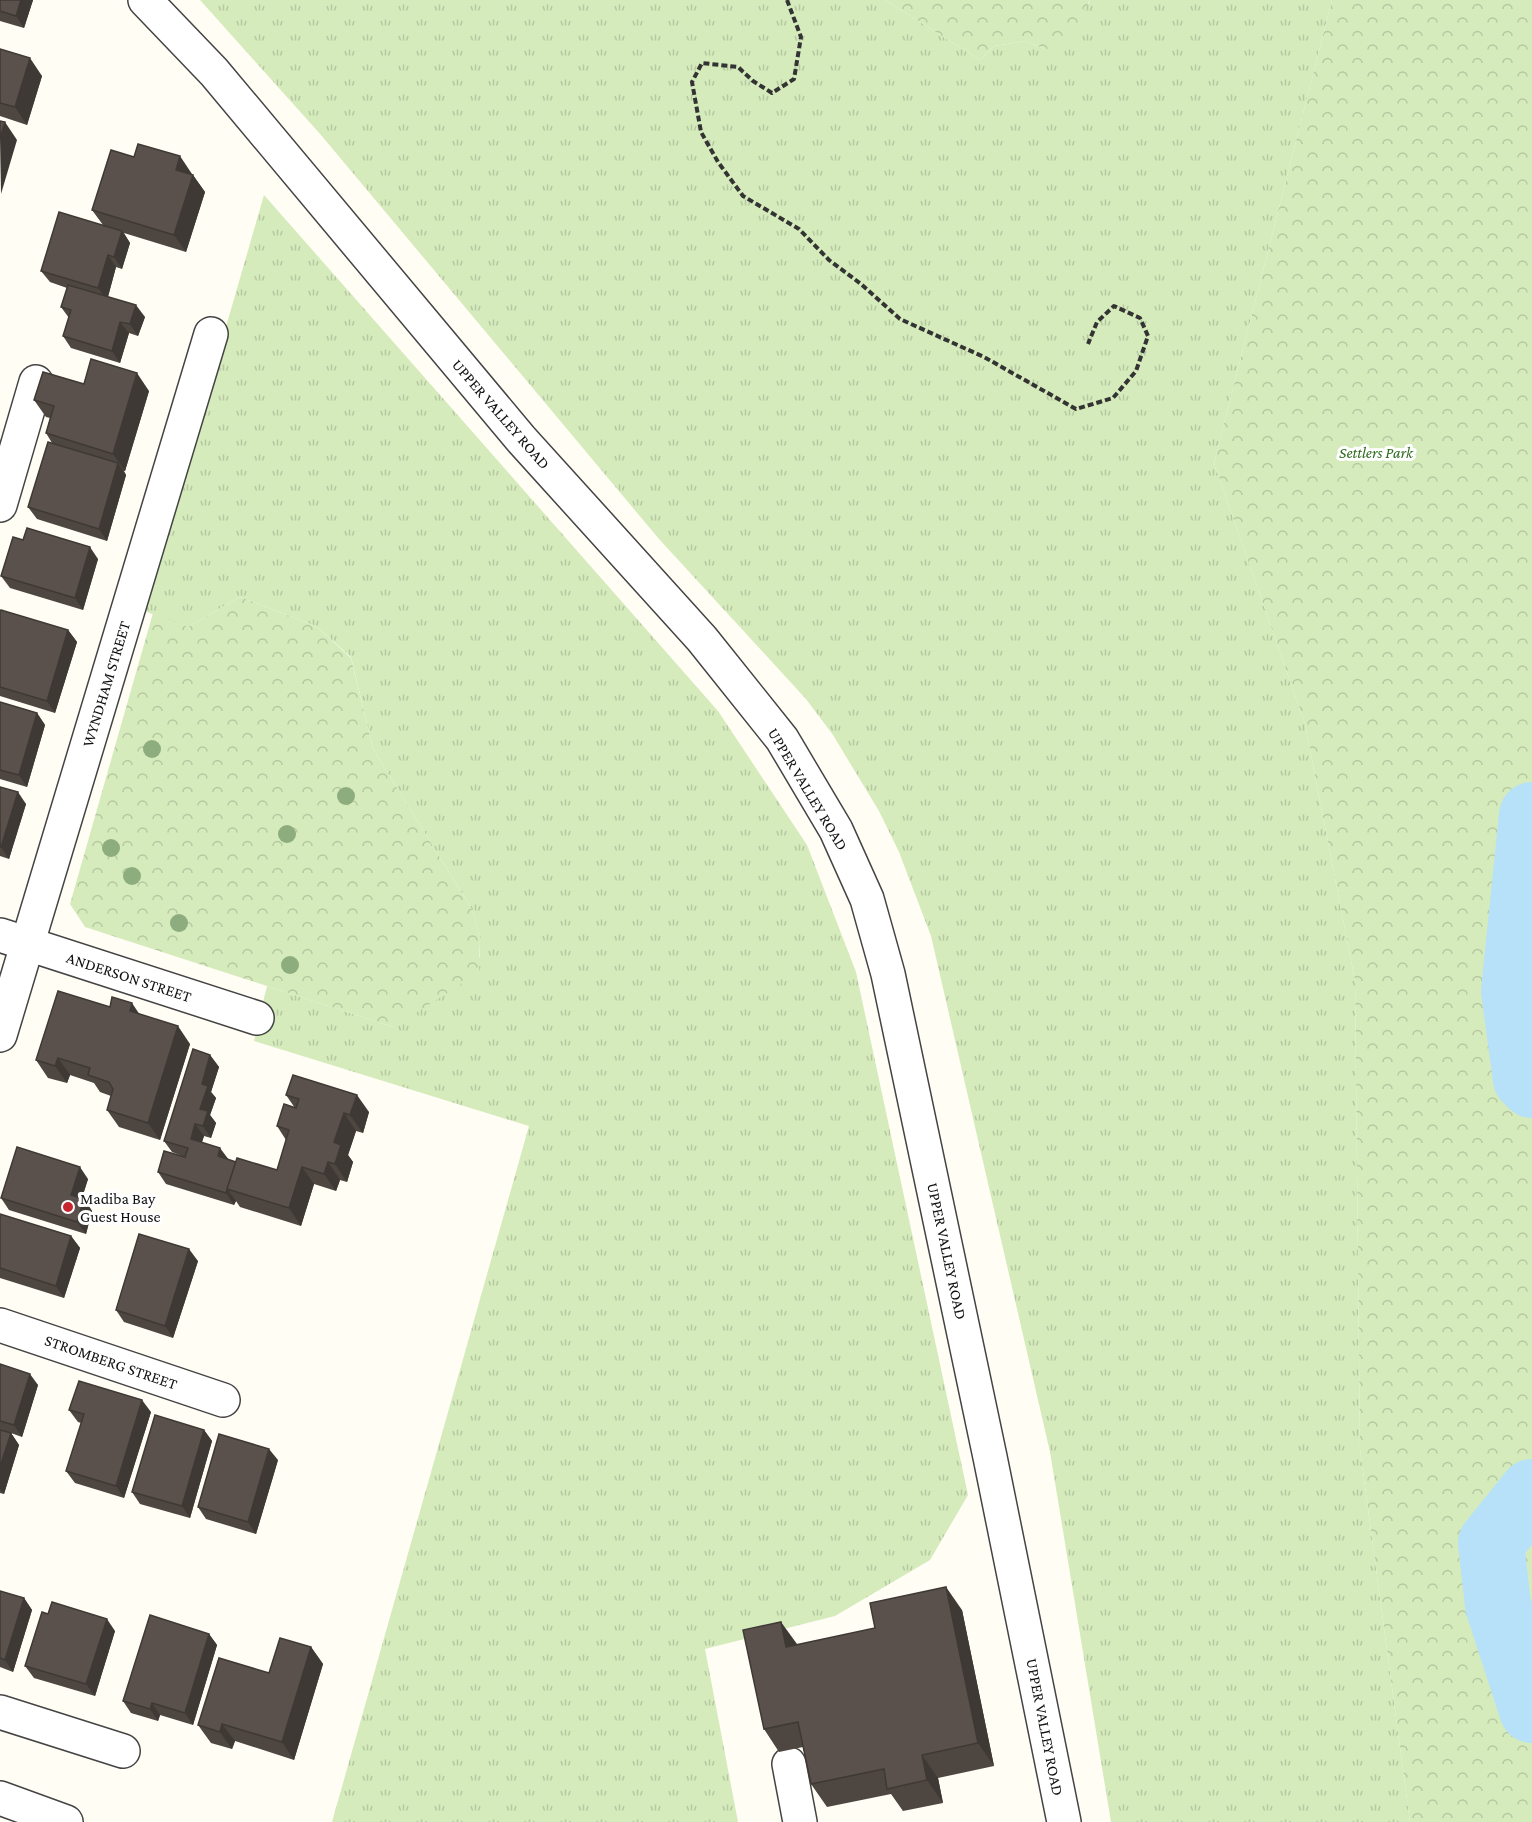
<svg xmlns="http://www.w3.org/2000/svg" width="1532" height="1822" viewBox="0 0 1532 1822" font-family="'Crimson Pro',serif">
  <style>
    .grass { fill: url(#grass-tufts) }
    .park { fill: url(#park-crowns) }
    .lines { fill: none; stroke-linecap: round; stroke-linejoin: round }
    .river { stroke: #b7e1f8; stroke-width: 66 }
    .minor-casing { stroke: #444; stroke-width: 36 }
    .path { stroke: #333; stroke-width: 4; stroke-dasharray: 6 3; stroke-linecap: butt }
    .minor { stroke: #fff; stroke-width: 33 }
    .tree { fill: #8dad7e }
    .wall { fill: #4d4641 }
    .shaded-wall { fill: #3f3935 }
    .building { fill: #5a514c; stroke: #3f3935; stroke-width: 1.5 }
    .poi-dot { fill: #c6242e; stroke: #fff; stroke-width: 2 }
    .labels { text-anchor: middle; dominant-baseline: central; stroke-width: 6; stroke-linejoin: round; paint-order: stroke }
    .street-label { font-size: 16px; fill: #111; stroke: #fff }
    .park-label { font-size: 16px; font-style: italic; fill: #2f6b1e; stroke: #fff }
    .poi-label { font-size: 16px; fill: #111; stroke: #fff; text-anchor: start }
  </style>
  <defs>
    <pattern id="grass-tufts" width="24" height="20" patternUnits="userSpaceOnUse" patternTransform="scale(1.5)"><rect width="24" height="20" fill="#d5ebbc"/><path d="M3 7l-1-3M5 7V3M7 7l1-3M15 17l-1-3M17 17v-4M19 17l1-3" fill="none" stroke="#b6c8a1"/></pattern>
    <pattern id="park-crowns" width="20" height="18" patternUnits="userSpaceOnUse" patternTransform="scale(1.5)"><rect width="20" height="18" fill="#d5ebbc"/><path d="M2 6a3 3 0 1 1 6 0M12 15a3 3 0 1 1 6 0" fill="none" stroke="#b6c8a1"/></pattern>
  </defs>
  <rect width="100%" height="100%" fill="#fffdf4"/>
  <g class="grass">
    <polygon points="200,0 885,0 980,60 994,46 1025,41 1045,49 1089,3 1090,0 1332,0 1214,463 1305,724 1355,981 1360,1449 1410,1822 1111,1822 1050,1452 931,936 899,852 879,811 833,735 806,699 659,539 321,135"/>
    <polygon points="264,195 718,711 807,845 856,972 968,1495 930,1560 835,1616 705,1649 738,1822 332,1822 529,1126 254,1041 267,986 393,1027 480,957 480,938 473,911 373,749 351,657 316,626 240,597 188,627 144,611"/>
  </g>
  <g class="park">
    <polygon points="885,0 1090,0 1073,31 1058,48 1045,49 1025,41 994,46 980,60"/>
    <polygon points="1332,0 1532,0 1532,1822 1410,1822 1360,1449 1355,981 1305,724 1214,463"/>
    <polygon points="240,597 316,626 351,658 373,749 473,911 480,938 479,973 393,1027 85,927 70,904 153,613 188,627"/>
  </g>
  <g class="lines">
    <g class="river">
      <polyline points="1532,815 1514,991 1526,1079 1532,1085"/>
      <polyline points="1532,1492 1491,1543 1498,1605 1532,1710"/>
    </g>
    <defs>
      <g id="minor">
        <polyline points="145,0 214,72 521,439 702,639 782,739 836,830 867,899 888,974 990,1457 1064,1822"/>
        <polyline points="0,505 36,382"/>
        <polyline points="0,935 257,1018"/>
        <polyline points="0,1035 211,334"/>
        <polyline points="0,1325 223,1400"/>
        <polyline points="0,1712 123,1751"/>
        <polyline points="789,1764 800,1822"/>
        <polyline points="0,1798 66,1822"/>
      </g>
    </defs>
    <use href="#minor" class="minor-casing"/>
    <polyline class="path" points="787,0 801,37 794,79 772,93 753,81 738,67 702,63 692,82 701,132 718,162 743,196 799,229 829,260 861,284 900,319 984,357 1076,409 1113,398 1136,371 1148,336 1140,318 1114,306 1097,322 1088,344"/>
    <use href="#minor" class="minor"/>
  </g>
  <g class="tree">
    <circle cx="152" cy="749" r="9"/>
    <circle cx="346" cy="796" r="9"/>
    <circle cx="287" cy="834" r="9"/>
    <circle cx="111" cy="848" r="9"/>
    <circle cx="132" cy="876" r="9"/>
    <circle cx="179" cy="923" r="9"/>
    <circle cx="290" cy="965" r="9"/>
  </g>
  <g class="wall">
    <polygon points="0,0 33,0 24,28 0,21"/>
    <polygon points="0,49 42,76 27,125 0,116"/>
    <polygon points="192,174 205,192 186,252 124,233 130,243 122,269 116,267 108,297 145,317 138,336 129,333 120,363 71,348 63,336 69,318 61,307 67,288 50,282 41,271 103,225 92,210"/>
    <polygon points="84,384 149,391 125,471 124,471 126,475 107,541 37,519 28,507 52,443 46,433 50,418 46,417 34,400"/>
    <polygon points="23,540 98,559 83,610 10,588 1,576"/>
    <polygon points="0,612 68,630 77,642 55,713 0,696"/>
    <polygon points="0,702 37,713 45,725 27,787 0,779"/>
    <polygon points="0,787 26,804 9,859 0,856"/>
    <polygon points="110,1007 140,1014 190,1044 160,1140 119,1127 107,1110 111,1096 100,1092 94,1083 70,1075 67,1083 48,1078 36,1060"/>
    <polygon points="210,1055 219,1067 211,1092 216,1098 210,1115 216,1123 211,1138 204,1136 202,1142 228,1160 277,1170 286,1140 277,1126 295,1108 286,1095 369,1112 363,1133 356,1131 348,1155 353,1162 347,1182 340,1180 336,1191 314,1184 301,1226 240,1207 236,1201 234,1205 166,1184 158,1172 185,1157 172,1152 164,1141"/>
    <polygon points="88,1179 82,1198 84,1199 92,1211 86,1234 9,1210 1,1198"/>
    <polygon points="0,1214 71,1236 80,1248 64,1298 0,1278"/>
    <polygon points="198,1261 173,1338 124,1322 116,1310"/>
    <polygon points="0,1364 38,1385 22,1437 11,1433 19,1445 4,1494 0,1493"/>
    <polygon points="69,1410 151,1412 124,1498 75,1483 66,1471 81,1423 78,1422"/>
    <polygon points="204,1430 212,1441 190,1518 140,1504 132,1492"/>
    <polygon points="278,1460 256,1534 206,1519 198,1507"/>
    <polygon points="0,1591 24,1598 32,1610 13,1672 0,1667"/>
    <polygon points="962,1610 994,1766 938,1778 943,1803 903,1811 891,1794 827,1807 811,1784 803,1747 779,1752 764,1729 797,1645"/>
    <polygon points="48,1614 115,1631 95,1696 34,1678 25,1666"/>
    <polygon points="209,1634 217,1645 193,1725 160,1715 158,1721 131,1713 123,1701"/>
    <polygon points="311,1647 323,1664 294,1760 235,1741 232,1749 211,1743 198,1725 269,1673"/>
  </g>
  <g class="shaded-wall">
    <polygon points="21,0 33,0 24,28 16,16"/>
    <polygon points="30,58 42,76 27,125 15,107"/>
    <polygon points="5,122 17,140 1,194 0,138"/>
    <polygon points="180,156 192,174 188,187 176,170"/>
    <polygon points="193,175 205,192 186,252 174,235"/>
    <polygon points="122,231 130,243 122,269 114,257"/>
    <polygon points="108,255 116,267 107,300 98,288"/>
    <polygon points="136,305 145,317 138,336 130,324"/>
    <polygon points="120,322 129,333 120,363 112,351"/>
    <polygon points="137,373 149,391 125,471 113,454"/>
    <polygon points="118,463 126,475 107,541 99,529"/>
    <polygon points="90,547 98,559 83,610 75,598"/>
    <polygon points="68,630 77,642 55,713 47,701"/>
    <polygon points="37,713 45,725 27,787 19,775"/>
    <polygon points="18,792 26,804 9,859 1,847"/>
    <polygon points="132,1003 144,1021 130,1011"/>
    <polygon points="178,1026 190,1044 160,1140 148,1123"/>
    <polygon points="210,1055 219,1067 211,1092 216,1098 210,1115 216,1123 211,1138 203,1126 200,1109 202,1084"/>
    <polygon points="58,1058 70,1075 67,1083 55,1066"/>
    <polygon points="357,1095 369,1112 363,1133 350,1115"/>
    <polygon points="344,1113 356,1131 348,1155 353,1162 347,1182 335,1164 334,1142"/>
    <polygon points="195,1124 204,1136 199,1151 191,1139"/>
    <polygon points="220,1148 229,1160 218,1156"/>
    <polygon points="236,1162 227,1189 236,1201 234,1205 226,1193"/>
    <polygon points="328,1162 340,1180 336,1191 324,1174"/>
    <polygon points="80,1167 88,1179 79,1207 71,1195"/>
    <polygon points="302,1167 314,1184 301,1226 289,1208"/>
    <polygon points="84,1199 92,1211 86,1234 77,1222"/>
    <polygon points="71,1236 80,1248 64,1298 56,1286"/>
    <polygon points="189,1249 198,1261 173,1338 165,1326"/>
    <polygon points="30,1374 38,1385 22,1437 14,1425"/>
    <polygon points="142,1400 151,1412 124,1498 116,1486"/>
    <polygon points="204,1430 212,1441 190,1518 182,1506"/>
    <polygon points="11,1433 19,1445 4,1494 0,1489 0,1467"/>
    <polygon points="269,1449 278,1460 256,1534 248,1522"/>
    <polygon points="946,1587 962,1610 994,1766 978,1743"/>
    <polygon points="24,1598 32,1610 13,1672 5,1660"/>
    <polygon points="107,1619 115,1631 95,1696 86,1684"/>
    <polygon points="781,1622 797,1644 802,1670 786,1647"/>
    <polygon points="209,1634 217,1645 193,1725 185,1713"/>
    <polygon points="311,1647 323,1664 294,1760 282,1742"/>
    <polygon points="152,1703 160,1715 158,1721 150,1709"/>
    <polygon points="222,1724 235,1741 232,1749 220,1732"/>
    <polygon points="922,1755 938,1778 943,1803 927,1780"/>
  </g>
  <g class="building">
    <polygon points="0,0 21,0 16,16 0,11"/>
    <polygon points="0,49 30,58 15,107 0,103"/>
    <polygon points="0,121 5,122 0,138"/>
    <polygon points="138,144 180,156 176,170 193,175 174,235 92,210 111,150 134,157"/>
    <polygon points="59,212 122,231 114,257 108,255 98,288 41,271"/>
    <polygon points="68,285 136,305 130,324 120,322 112,351 63,336 71,310 61,307"/>
    <polygon points="91,359 137,373 113,454 46,433 54,406 34,400 43,372 84,384"/>
    <polygon points="48,442 118,463 99,529 28,507"/>
    <polygon points="27,528 90,547 75,598 1,576 13,537 23,540"/>
    <polygon points="1,610 68,630 47,701 0,687 0,612"/>
    <polygon points="0,702 37,713 19,775 0,770"/>
    <polygon points="0,787 18,792 1,847 0,847"/>
    <polygon points="58,991 110,1007 112,997 132,1003 130,1011 178,1026 148,1123 107,1110 113,1089 109,1082 88,1075 90,1068 58,1058 55,1066 36,1060"/>
    <polygon points="193,1049 210,1055 202,1084 208,1086 200,1109 208,1111 203,1126 195,1124 191,1139 220,1148 218,1156 236,1162 226,1193 158,1172 164,1151 185,1157 188,1148 164,1141"/>
    <polygon points="293,1075 357,1095 350,1115 344,1113 334,1142 341,1145 335,1164 328,1162 324,1174 302,1167 289,1208 227,1189 237,1158 277,1170 289,1130 277,1126 284,1104 296,1108 299,1099 286,1095"/>
    <polygon points="17,1147 80,1167 71,1195 84,1199 77,1222 1,1198"/>
    <polygon points="0,1214 71,1236 56,1286 0,1268"/>
    <polygon points="139,1234 189,1249 165,1326 116,1310"/>
    <polygon points="0,1364 30,1374 14,1425 0,1421"/>
    <polygon points="79,1381 142,1400 116,1486 66,1471 84,1414 69,1410"/>
    <polygon points="155,1415 204,1430 182,1506 132,1492"/>
    <polygon points="0,1430 11,1433 0,1467"/>
    <polygon points="219,1434 269,1449 248,1522 198,1507"/>
    <polygon points="946,1587 978,1743 922,1755 927,1780 887,1789 884,1769 811,1784 798,1722 764,1729 743,1630 781,1622 786,1647 875,1628 870,1603"/>
    <polygon points="0,1591 24,1598 5,1660 0,1658"/>
    <polygon points="52,1602 107,1619 86,1684 25,1666 42,1612 48,1614"/>
    <polygon points="150,1615 209,1634 185,1713 152,1703 150,1709 123,1701"/>
    <polygon points="280,1638 311,1647 282,1742 222,1724 220,1732 198,1725 219,1658 269,1673"/>
  </g>
  <circle class="poi-dot" cx="68" cy="1207" r="6"/>
  <g class="labels">
    <g class="street-label">
      <text transform="translate(501 414) rotate(49)">UPPER VALLEY ROAD</text>
      <text transform="translate(106 684) rotate(-73)">WYNDHAM STREET</text>
      <text transform="translate(808 789) rotate(59)">UPPER VALLEY ROAD</text>
      <text transform="translate(129 977) rotate(18)">ANDERSON STREET</text>
      <text transform="translate(947 1251) rotate(78)">UPPER VALLEY ROAD</text>
      <text transform="translate(111 1362) rotate(19)">STROMBERG STREET</text>
      <text transform="translate(1045 1727) rotate(79)">UPPER VALLEY ROAD</text>
    </g>
    <g class="park-label">
      <text x="1376" y="452">Settlers Park</text>
    </g>
    <g class="poi-label">
      <text x="80" y="1198">Madiba Bay<tspan x="80" dy="18">Guest House</tspan></text>
    </g>
  </g>
</svg>
